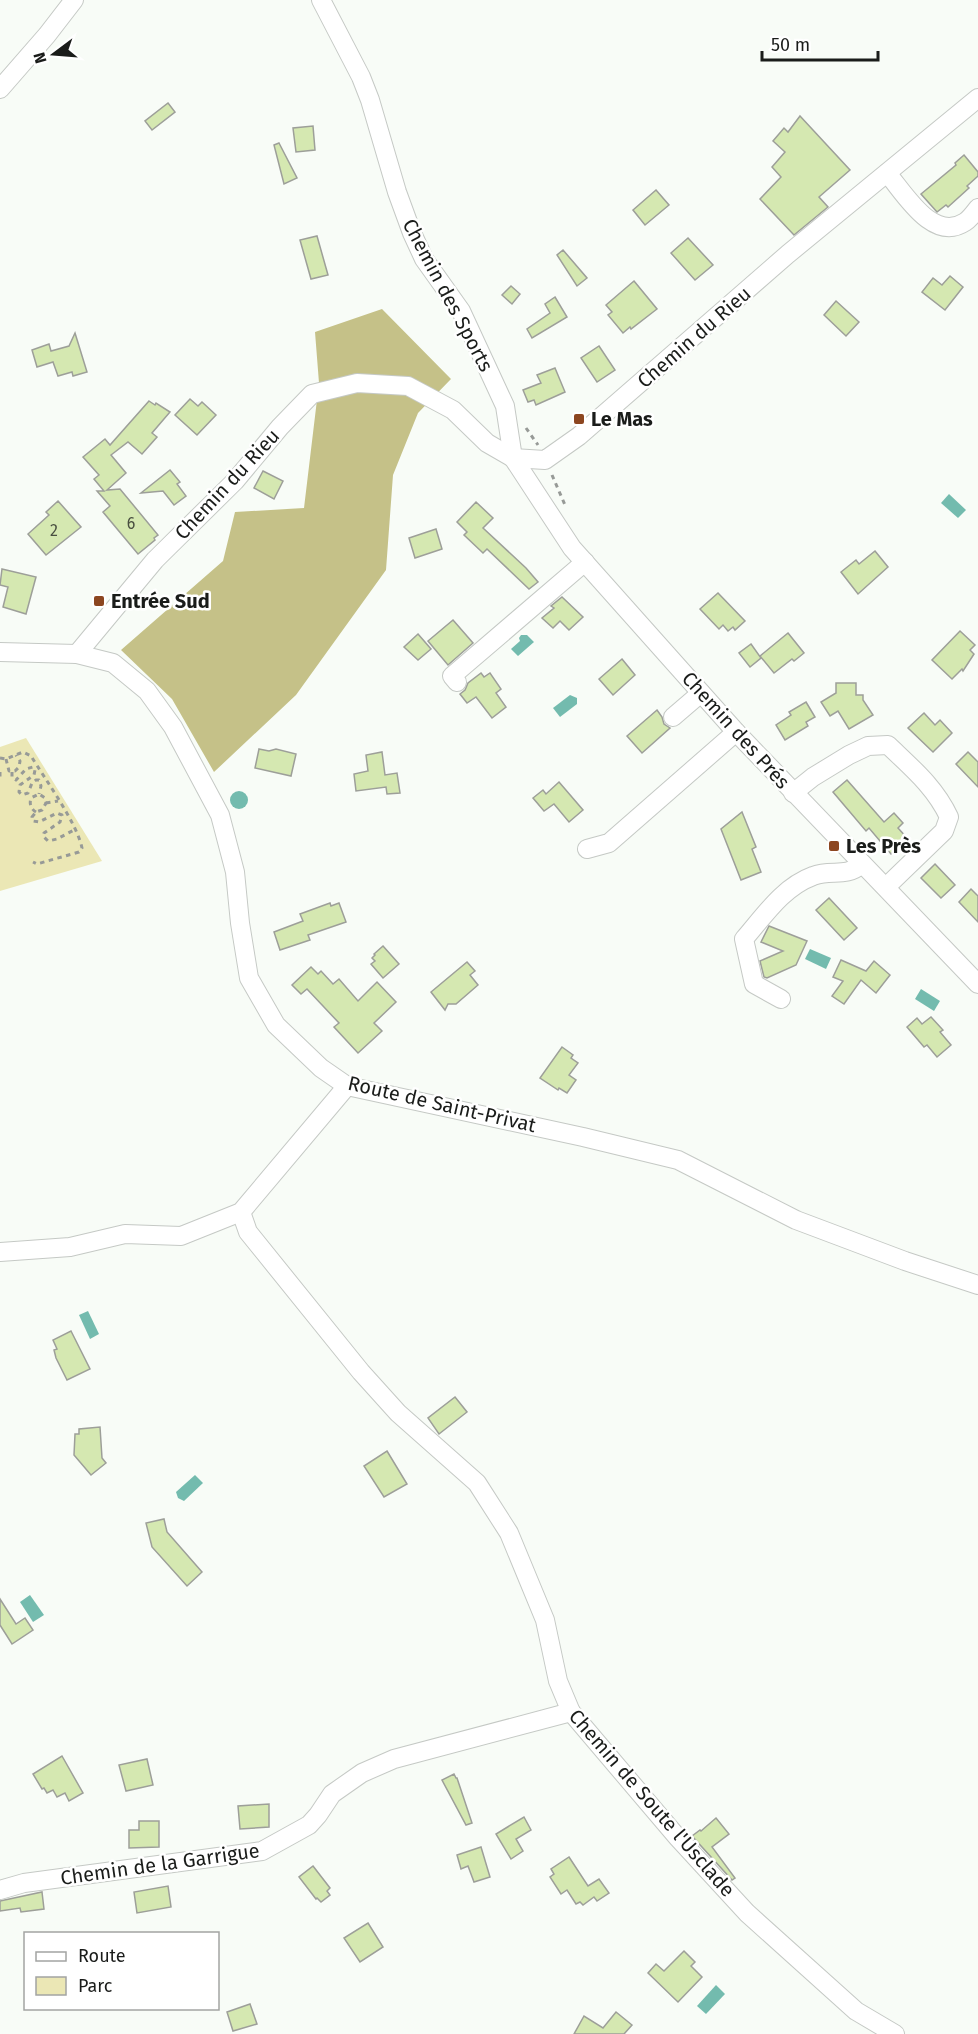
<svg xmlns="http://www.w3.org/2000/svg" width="978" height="2034" viewBox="0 0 978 2034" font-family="'Fira Sans',sans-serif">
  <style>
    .green { fill: #ebe7b5 }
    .forest { fill: #c5c188 }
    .water { fill: #73bbae }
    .building { fill: #d5e8b1; stroke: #9d9f99; stroke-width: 1.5 }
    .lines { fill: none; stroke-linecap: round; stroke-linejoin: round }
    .minor-casing { stroke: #c5c9c5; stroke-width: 20 }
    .path { stroke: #979a97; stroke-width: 3; stroke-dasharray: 4.5 4.5; stroke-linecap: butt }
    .minor { stroke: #fff; stroke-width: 18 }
    .poi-dot { fill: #8c4620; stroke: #fff; stroke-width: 2 }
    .labels { text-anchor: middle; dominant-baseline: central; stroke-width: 5; stroke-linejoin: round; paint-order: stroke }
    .number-label { font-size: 16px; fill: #494f40 }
    .street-label { font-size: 20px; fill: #1a1c1a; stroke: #fff }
    .poi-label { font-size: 20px; font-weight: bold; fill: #1a1c1a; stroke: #fff; text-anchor: start }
  </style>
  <rect width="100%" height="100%" fill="#f8fcf7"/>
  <polygon class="green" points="26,738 102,861 0,891 0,747"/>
  <polygon class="forest" points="382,309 451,379 418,413 393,475 386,570 296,695 214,772 172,699 121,650 223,561 235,512 304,508 319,383 315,332"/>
  <g class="water">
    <polygon points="949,494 966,510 958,518 941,503"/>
    <polygon points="521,635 527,635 534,642 518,656 511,649 520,641 519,638"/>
    <polygon points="570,695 577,698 577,704 560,717 553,708"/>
    <circle cx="239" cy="800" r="9"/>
    <polygon points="810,949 831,958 826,969 805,959"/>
    <polygon points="921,989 940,1001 934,1011 915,999"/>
    <polygon points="88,1311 99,1334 90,1339 79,1315"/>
    <polygon points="195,1475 203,1483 184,1501 178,1498 176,1492"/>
    <polygon points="30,1595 44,1615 33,1622 20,1602"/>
    <polygon points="716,1985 725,1994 706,2014 697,2006"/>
  </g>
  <g class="building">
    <polygon points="168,103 175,112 152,130 145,121"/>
    <polygon points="800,116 850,170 819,197 828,207 794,235 760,199 781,177 772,167 785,152 773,141 784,128 788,132"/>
    <polygon points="313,126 315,150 296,152 293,128"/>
    <polygon points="279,143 297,178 284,184 274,145"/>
    <polygon points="964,155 978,172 978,176 967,186 969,188 948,207 946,205 937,212 921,194 956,165 955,163"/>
    <polygon points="656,190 669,205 645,225 633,210"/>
    <polygon points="317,236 328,275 311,279 300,240"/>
    <polygon points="688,238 713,265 695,280 671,253"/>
    <polygon points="563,250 587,278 577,286 557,255"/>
    <polygon points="950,276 963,287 945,310 922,292 933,278 942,285"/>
    <polygon points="634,281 657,309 631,329 630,327 623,333 608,315 612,312 606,305"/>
    <polygon points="511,286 520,294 512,304 502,295"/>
    <polygon points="555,297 567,317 532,338 527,329 550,313 545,304"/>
    <polygon points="836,301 859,322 846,336 824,315"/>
    <polygon points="75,333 87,372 73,376 72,372 58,376 53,362 37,367 32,350 49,344 51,351 69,346"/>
    <polygon points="599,346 615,370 597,382 581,358"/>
    <polygon points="555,368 565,392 536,405 534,400 528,402 523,390 541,383 537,375"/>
    <polygon points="190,399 198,406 202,402 216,415 197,435 175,415"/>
    <polygon points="149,401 155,405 156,403 170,412 152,433 157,437 142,454 128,442 111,455 126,473 107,490 120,489 158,535 154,538 155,540 138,554 103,512 110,506 97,491 104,491 94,479 99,475 83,457 105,439 110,445"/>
    <polygon points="170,470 180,482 177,484 186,496 174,505 163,491 141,493"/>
    <polygon points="263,471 283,481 274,499 254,488"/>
    <polygon points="58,501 81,527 46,555 28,534 49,515 46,512"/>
    <polygon points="476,502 493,518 483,528 526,568 538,582 529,589 487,549 483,553 464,535 467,532 457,522"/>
    <polygon points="436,529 442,549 415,558 409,538"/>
    <polygon points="875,551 888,567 858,594 841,572 856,560 859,564"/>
    <polygon points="2,569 36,577 26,614 3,607 8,587 0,585"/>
    <polygon points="718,593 745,621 735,630 733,627 728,631 723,625 719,629 700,609"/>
    <polygon points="562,597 583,617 569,630 560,621 553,628 542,618 554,608 551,606"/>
    <polygon points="453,620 473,643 448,665 428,641"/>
    <polygon points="960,631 975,645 970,650 974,654 963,671 962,669 952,679 932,660"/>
    <polygon points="788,633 804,653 794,661 792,659 774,673 760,656"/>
    <polygon points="418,634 431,649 418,660 404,647"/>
    <polygon points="751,644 761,658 750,667 739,653"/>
    <polygon points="622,659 635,675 613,695 599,679"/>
    <polygon points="481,673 484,677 490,673 501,689 496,693 506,707 492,718 476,697 467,703 460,694 465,690 468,683"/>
    <polygon points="836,683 856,683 856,695 863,695 863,700 873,715 849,729 838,711 830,716 821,702 836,693"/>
    <polygon points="806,702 815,717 806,722 808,726 785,740 776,725 791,715 789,712"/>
    <polygon points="657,710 662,717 664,724 670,728 642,753 627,736"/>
    <polygon points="924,713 935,725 940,720 952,733 933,752 908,728"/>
    <polygon points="259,749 269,751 276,749 296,754 291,776 255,768"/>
    <polygon points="382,752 385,775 397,773 400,793 387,794 386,787 356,791 354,774 368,771 366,755"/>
    <polygon points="968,752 978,762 978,787 956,764"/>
    <polygon points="847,780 884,822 894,813 903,823 898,828 908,839 891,854 869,828 866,831 833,792"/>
    <polygon points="559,782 583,810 569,822 554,804 544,811 533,798 543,790 546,794"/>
    <polygon points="742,812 756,847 752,849 761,872 741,880 721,829"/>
    <polygon points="935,864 955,885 941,898 921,878"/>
    <polygon points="971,889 978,896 978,922 959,902"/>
    <polygon points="829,898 857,928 844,940 816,910"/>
    <polygon points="330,903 331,906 339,903 346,922 308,935 310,940 280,950 274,932 303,921 300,914"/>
    <polygon points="769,926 807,941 796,965 767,978 764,977 760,961 783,951 761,942"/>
    <polygon points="383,946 399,964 383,978 371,964 375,961 372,958 375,955 374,954"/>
    <polygon points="841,960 866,971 874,961 890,975 876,993 861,980 844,1004 832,996 843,981 833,977"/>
    <polygon points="467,962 475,971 470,975 478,985 456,1004 448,1004 445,1010 431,992"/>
    <polygon points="311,967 318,974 321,971 333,984 339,979 358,1001 377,982 396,1002 374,1023 382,1031 358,1053 334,1027 339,1023 307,989 301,994 292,985"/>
    <polygon points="931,1017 943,1030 940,1032 951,1045 937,1057 927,1045 924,1047 907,1027 917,1018 922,1024"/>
    <polygon points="562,1047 573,1055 571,1058 578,1063 569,1075 576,1080 567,1093 559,1088 558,1090 540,1078"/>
    <polygon points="71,1331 90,1369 67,1380 56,1358 54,1350 57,1349 53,1340"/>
    <polygon points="455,1397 467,1412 439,1434 428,1418"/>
    <polygon points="100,1427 102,1458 106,1463 91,1475 74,1455 75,1434 79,1434 79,1429"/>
    <polygon points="387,1451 407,1484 384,1497 364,1466"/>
    <polygon points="164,1519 167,1532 202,1572 187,1586 152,1547 146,1523"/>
    <polygon points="0,1599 16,1624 25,1618 33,1630 12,1644 0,1625"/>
    <polygon points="62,1756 83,1793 69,1801 65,1793 57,1797 53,1790 47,1793 44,1788 42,1789 33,1774"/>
    <polygon points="147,1759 153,1785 126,1791 119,1765"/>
    <polygon points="454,1774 456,1778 457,1778 472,1823 466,1825 442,1780"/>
    <polygon points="269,1804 269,1827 240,1829 238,1806"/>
    <polygon points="524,1817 531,1830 516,1839 523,1851 511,1859 496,1834"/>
    <polygon points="716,1818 729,1834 712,1847 735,1878 732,1880 692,1836 700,1830 701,1831"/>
    <polygon points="139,1821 159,1821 159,1847 129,1848 129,1830 139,1830"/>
    <polygon points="481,1847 490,1877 474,1882 468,1866 461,1869 457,1855"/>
    <polygon points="569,1857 588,1886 599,1879 609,1893 597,1901 594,1897 583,1905 580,1902 576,1904 567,1890 561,1894 550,1877 554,1874 551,1869"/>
    <polygon points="313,1866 330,1888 327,1891 330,1895 321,1902 317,1898 316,1899 299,1877"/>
    <polygon points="168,1886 171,1907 137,1913 134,1892"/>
    <polygon points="42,1892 44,1909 21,1912 20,1908 0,1911 0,1901"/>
    <polygon points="368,1923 383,1947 360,1962 344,1938"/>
    <polygon points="684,1951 695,1962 691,1966 702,1977 678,2002 648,1973 656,1964 664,1971"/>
    <polygon points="250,2004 257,2024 233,2031 227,2012"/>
    <polygon points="616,2012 632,2025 624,2034 574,2034 584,2016 603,2028"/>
  </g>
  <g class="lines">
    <defs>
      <g id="minor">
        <polyline points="321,0 361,77 370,100 397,192 412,233 424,259 461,311 505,406 513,458 572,548 736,732 978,984"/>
        <polyline points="0,89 47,35 74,0"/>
        <path d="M887,173C905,194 933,243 965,222C970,219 974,213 978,208"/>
        <polyline points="0,652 77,654 113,663 147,691 173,727 220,815 235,872 240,923 249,978 276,1025 321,1068 347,1086 583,1137 678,1160 796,1220 905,1261 978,1285"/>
        <polyline points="77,654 155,560 235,481 280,427 312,394 357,383 408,386 453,410 487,443 513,458 545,460 579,436 788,254 978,98"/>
        <polyline points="457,682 452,676 585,562"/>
        <polyline points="673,717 701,693"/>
        <path d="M793,793L813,777L849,755L868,746L888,745C912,768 935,787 949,817L944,831L886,887"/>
        <polyline points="587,849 609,843 736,732"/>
        <path d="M781,999L754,984L744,939C764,916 783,887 813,876C832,868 844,879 862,864"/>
        <polyline points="241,1212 248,1232 361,1372 398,1413 477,1483 509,1533 545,1620 558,1681 571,1712 678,1838 747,1913 856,2011 895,2034"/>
        <polyline points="0,1252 70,1247 125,1234 181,1236 241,1212 347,1086"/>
        <polyline points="0,1890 24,1883 262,1851 309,1825 318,1815 332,1794 362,1773 394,1759 571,1712"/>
      </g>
    </defs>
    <use href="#minor" class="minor-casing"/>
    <g class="path">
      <polyline points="526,428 538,445"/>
      <polyline points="552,475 565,505"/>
      <path d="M0,758L6,759L23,752L31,756C45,779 77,823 82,848L79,852L37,864L33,862"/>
      <polyline points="6,759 9,771 15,771 19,767 20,761 16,755"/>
      <polyline points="0,772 0,777"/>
      <polyline points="12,772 12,777 16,780 26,769 33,767 35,770 34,775 20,785 19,792 22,795 28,793 32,783 36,780 39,780 41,786 39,794"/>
      <polyline points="46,803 58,801"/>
      <path d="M36,812C31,809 29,804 31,798L39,794L45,798L46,803L42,810L36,812L32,817L33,821L39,822L57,813L62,815L60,822L44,833L43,836L48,841L57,839L74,830"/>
    </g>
    <use href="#minor" class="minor"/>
  </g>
  <g class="poi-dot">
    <rect x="573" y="413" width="12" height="12" rx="3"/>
    <rect x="93" y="595" width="12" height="12" rx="3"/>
    <rect x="828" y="840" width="12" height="12" rx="3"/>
  </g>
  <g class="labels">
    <g class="number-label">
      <text x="131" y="523">6</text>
      <text x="54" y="530">2</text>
    </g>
    <g class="street-label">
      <text transform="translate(448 295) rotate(62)">Chemin des Sports</text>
      <text transform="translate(694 337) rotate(-41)">Chemin du Rieu</text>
      <text transform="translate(227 484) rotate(-47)">Chemin du Rieu</text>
      <text transform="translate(736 730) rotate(48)">Chemin des Prés</text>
      <text transform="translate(442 1104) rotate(13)">Route de Saint-Privat</text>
      <text transform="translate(652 1803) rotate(49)">Chemin de Soute l'Usclade</text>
      <text transform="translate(160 1864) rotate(-8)">Chemin de la Garrigue</text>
    </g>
    <g class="poi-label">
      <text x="591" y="419">Le Mas</text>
      <text x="111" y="601">Entrée Sud</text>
      <text x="846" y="846">Les Près</text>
    </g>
  </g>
  <rect x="24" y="1932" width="195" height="78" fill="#ffffff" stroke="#a3a4a3" stroke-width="1.5"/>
  <rect x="36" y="1952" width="30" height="9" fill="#ffffff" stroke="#a3a4a3" stroke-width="1.5"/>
  <text x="78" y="1962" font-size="18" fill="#1a1c1a">Route</text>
  <rect x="36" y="1977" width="30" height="18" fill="#ebe7b5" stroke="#a3a4a3" stroke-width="1.5"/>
  <text x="78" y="1992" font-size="18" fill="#1a1c1a">Parc</text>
  <g transform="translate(54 54) rotate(254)" stroke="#ffffff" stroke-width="4.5" paint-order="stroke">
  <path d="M0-4.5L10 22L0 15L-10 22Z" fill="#1a1c1a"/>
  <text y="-9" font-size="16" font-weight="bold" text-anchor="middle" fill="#1a1c1a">N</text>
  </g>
  <path d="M762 51v9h116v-9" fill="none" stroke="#1a1c1a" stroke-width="3"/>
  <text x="771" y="51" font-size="18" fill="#1a1c1a" stroke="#ffffff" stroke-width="4.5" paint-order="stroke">50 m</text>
</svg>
